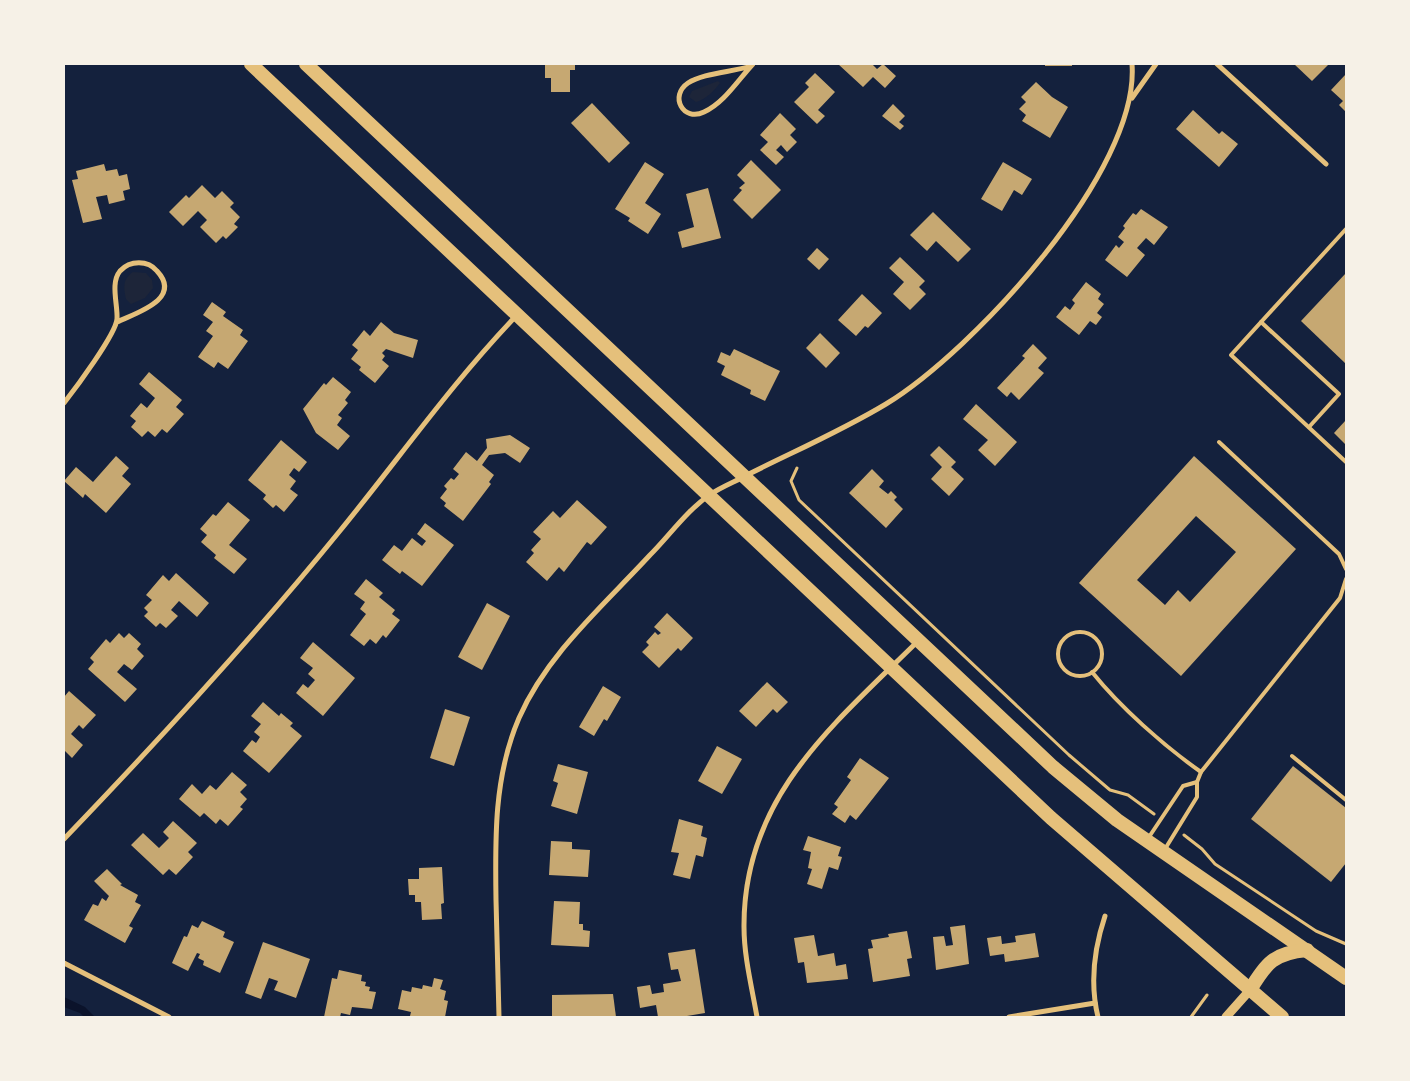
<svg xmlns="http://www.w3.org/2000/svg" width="1410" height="1081" viewBox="0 0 1410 1081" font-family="Signika,sans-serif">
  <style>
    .green { fill: #1d2539 }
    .water { fill: #0b132b }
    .building { fill: #c6a872; fill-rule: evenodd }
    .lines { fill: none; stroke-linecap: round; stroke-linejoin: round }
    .path { stroke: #e5c07b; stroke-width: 3 }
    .service { stroke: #e5c07b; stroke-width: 4 }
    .minor { stroke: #e5c07b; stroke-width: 5 }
    .tertiary { stroke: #e5c07b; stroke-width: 9 }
    .trunk { stroke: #e5c07b; stroke-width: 14 }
  </style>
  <rect width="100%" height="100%" fill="#14213d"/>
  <g class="green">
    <path d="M718,81L720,83C714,91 706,99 696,102L689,97L692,91Z"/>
    <path d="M133,272L146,273L152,280L153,288L145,298L131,304L126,299C124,288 122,279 133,272Z"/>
  </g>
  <polygon class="water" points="64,997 85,1007 95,1017 84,1017 80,1013 64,1007"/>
  <g class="building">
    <polygon points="545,64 575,64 575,70 570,70 570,92 551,92 551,78 545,78"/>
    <polygon points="838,64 872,64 877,69 883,64 896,76 885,88 873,77 863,87"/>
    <rect x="1045" y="64" width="27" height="2"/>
    <polygon points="1294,64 1329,64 1312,81"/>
    <polygon points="815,73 835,92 818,110 825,116 817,124 794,102 809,87 805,83"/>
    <polygon points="1346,74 1346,112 1339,105 1343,101 1331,90"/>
    <polygon points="1036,82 1052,97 1068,107 1050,138 1022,121 1026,115 1019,109 1026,102 1021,97"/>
    <polygon points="592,103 630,143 609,163 571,123"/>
    <polygon points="893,104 905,116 899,122 904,126 900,130 882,116"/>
    <polygon points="1193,110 1219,134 1222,131 1238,144 1219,167 1176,129"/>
    <polygon points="780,113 796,129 790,135 797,142 787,152 781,145 776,150 784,157 776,165 760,150 768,142 760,135"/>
    <polygon points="751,160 781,190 752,219 733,200 742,190 739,188 745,183 737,175"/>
    <polygon points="645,162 664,174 645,203 661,214 648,234 628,221 630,218 615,209"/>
    <polygon points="1003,162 1032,179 1022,195 1014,190 1002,211 981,199"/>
    <polygon points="104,164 106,171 117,169 119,176 127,174 130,189 123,191 125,200 109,204 107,195 96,197 102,219 83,223 72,180 78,179 76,171"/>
    <polygon points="202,185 215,198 222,191 234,203 230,207 240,217 234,224 238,227 226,239 223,236 216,243 200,227 207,220 198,211 183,226 169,212 186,195 189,198"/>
    <polygon points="708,188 721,238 682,248 678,232 694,227 686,194"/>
    <polygon points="1141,209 1168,227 1154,245 1146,238 1137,248 1145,255 1127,277 1105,260 1116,245 1119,248 1124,242 1118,237 1125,228 1123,226 1133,213 1136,215"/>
    <polygon points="933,212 971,249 958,262 936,241 927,251 910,235"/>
    <polygon points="817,248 829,259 819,270 807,259"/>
    <polygon points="900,257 925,281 919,287 926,294 910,310 893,294 904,282 889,268"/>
    <polygon points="1346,273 1346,364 1301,321"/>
    <polygon points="1086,282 1101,294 1098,299 1104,304 1097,313 1102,317 1096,325 1090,321 1079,335 1056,317 1065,306 1070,310 1075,303 1072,300"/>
    <polygon points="862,294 882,313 868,328 865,326 856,336 838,320"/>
    <polygon points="212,302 226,312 223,316 243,330 240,335 248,341 228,369 218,362 214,368 198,357 213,336 206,331 213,322 203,315"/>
    <polygon points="381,322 394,333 418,340 413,358 386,349 382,353 385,356 382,360 389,366 375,383 359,370 361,367 351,359 358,350 352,345 364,330 370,336"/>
    <polygon points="820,333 840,353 826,368 806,348"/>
    <polygon points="1033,344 1047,358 1038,368 1044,373 1019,400 1011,392 1007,397 997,388 1025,358 1022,356"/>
    <polygon points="734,349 780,371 765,401 750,394 751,390 721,375 725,366 717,362 721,352 730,356"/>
    <polygon points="149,372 182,400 176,407 184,414 167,433 162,429 155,437 148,431 142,437 131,427 136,421 130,416 141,403 147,408 155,398 139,384"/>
    <polygon points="333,377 351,392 345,400 348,403 338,415 342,418 337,425 350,436 338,450 316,433 303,409 324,383 326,385"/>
    <polygon points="976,404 1017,442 995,466 978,450 988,440 963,419"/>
    <polygon points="1346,420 1346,445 1334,433"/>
    <polygon points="510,435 530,448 520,463 505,453 489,455 482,465 494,475 489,482 491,484 463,521 444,506 446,503 440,498 447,489 444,486 451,478 454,480 459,474 453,469 466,452 477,461 487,448 486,439"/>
    <polygon points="281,440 307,462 299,472 294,468 289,475 296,481 290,489 298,495 284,512 276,505 273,508 263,499 266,495 248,480"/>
    <polygon points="939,446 956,462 951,467 964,479 949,496 931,479 942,467 930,455"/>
    <polygon points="116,456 129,468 122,476 131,484 106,513 85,494 83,498 64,481 76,467 93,482"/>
    <path d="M1194,456L1296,549L1181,676L1079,583ZM1196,516L1236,552L1190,602L1178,590L1165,605L1137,580Z"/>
    <polygon points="872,469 884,481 879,487 888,494 891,491 897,497 894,500 903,509 886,528 849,493"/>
    <polygon points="577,500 607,527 591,545 587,542 564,572 559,567 547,581 526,562 534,553 531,550 541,539 533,532 553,511 560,518"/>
    <polygon points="228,502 250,520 229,545 247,559 234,574 214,558 216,555 201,542 207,535 200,529 213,514 216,516"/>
    <polygon points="425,523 454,545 422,586 402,571 400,574 382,560 394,545 402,551 412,538 422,546 426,541 417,534"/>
    <polygon points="176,573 209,603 197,617 179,601 171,610 178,616 166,628 160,623 156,627 144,616 148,612 144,608 152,600 146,595 163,575 169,581"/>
    <polygon points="366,579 383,593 379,597 395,610 392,614 400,620 386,638 383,635 376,644 370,639 364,646 350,635 366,614 360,609 365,602 354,594"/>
    <polygon points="487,603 510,616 482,670 458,657"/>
    <polygon points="667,613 693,638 681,651 678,648 659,668 642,652 649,645 646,642 655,632 658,635 661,633 654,627"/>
    <polygon points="119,633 124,638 129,633 141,644 137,649 144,656 132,670 124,664 117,672 137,689 125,702 88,669 94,662 90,658 106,639 110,643"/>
    <polygon points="313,642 355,678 323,716 296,693 303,684 308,688 315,680 308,674 313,668 300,658"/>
    <polygon points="767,682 788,702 777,713 773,709 756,727 739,711"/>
    <polygon points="603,686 621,697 607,721 604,719 594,736 579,727"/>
    <polygon points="69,691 96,715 83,729 79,725 71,734 83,745 72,758 64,750 64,697"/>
    <polygon points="263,702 279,716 281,713 293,723 290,726 302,736 269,773 243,751 252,740 256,743 260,737 254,732 261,724 251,716"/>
    <polygon points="445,709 470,717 454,766 430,758"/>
    <polygon points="717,746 742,759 722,794 698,781"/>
    <polygon points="860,758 889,778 856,820 850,815 845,823 832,814 838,807 834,804 851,780 847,777"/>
    <polygon points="558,764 588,772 577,814 551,806 558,783 553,781"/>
    <polygon points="1293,766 1346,808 1346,863 1331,882 1251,819"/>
    <polygon points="232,772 247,785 240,792 247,799 240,807 243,809 228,826 220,819 216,824 204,813 200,817 179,799 192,784 202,794 210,785 216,790"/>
    <polygon points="679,819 703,826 701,836 707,838 703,857 696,855 690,879 673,875 679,853 671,852"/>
    <polygon points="173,821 197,843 188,852 193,857 176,875 169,869 163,875 131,845 143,833 159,848 169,838 163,832"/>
    <polygon points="808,836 841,847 838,856 842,857 838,870 829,867 822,889 807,884 812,869 808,868 811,852 803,850"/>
    <polygon points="551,841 572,842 572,849 590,850 588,877 549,875"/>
    <polygon points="442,867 444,903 441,904 442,919 422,920 421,902 415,902 415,895 409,895 408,879 419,879 419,868"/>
    <polygon points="107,869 122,884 120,885 138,895 135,902 141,905 129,926 133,928 125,943 84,920 93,904 98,906 102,898 106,901 109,896 94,881"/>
    <polygon points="554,901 580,902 579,924 583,924 583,930 590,931 589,947 551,945"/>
    <polygon points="202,921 225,932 223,937 234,942 220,973 203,965 204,961 198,958 200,954 197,953 188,971 172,963 184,936 187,937 192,925 198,928"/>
    <polygon points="965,925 969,964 936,970 933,937 944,936 946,946 953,945 950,927"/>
    <polygon points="907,931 912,958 907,959 910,976 873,982 868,949 873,948 871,940 889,937 888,934"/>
    <polygon points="1035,933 1039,957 1005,962 1004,954 990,956 987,938 1001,936 1002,944 1016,942 1015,936"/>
    <polygon points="814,935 818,956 834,953 836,966 846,964 848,979 807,983 804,962 798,963 794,938"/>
    <polygon points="263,942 310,959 296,998 274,990 278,981 269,978 261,999 245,993"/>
    <polygon points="695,949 705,1013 681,1017 658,1017 656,1005 640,1008 637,987 650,985 652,994 664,992 663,984 681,981 678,969 671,970 668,953"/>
    <polygon points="339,970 362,975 361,981 366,982 365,986 370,987 369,991 376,992 372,1009 352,1007 350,1015 341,1013 340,1017 324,1017 332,978 337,979"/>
    <polygon points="434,978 443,980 440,989 446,991 444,1000 448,1001 445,1017 414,1017 410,1016 411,1012 398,1009 402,990 411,992 412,987 422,989 423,985 432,987"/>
    <polygon points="613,994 616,1017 552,1017 552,995"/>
  </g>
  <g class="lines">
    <g class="path">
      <polyline points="797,468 791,481 799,500 1069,755 1110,790 1128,795 1154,814"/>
      <polyline points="1184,835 1202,849 1215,864 1316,931 1346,944"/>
      <polyline points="1191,1017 1207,995"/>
    </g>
    <g class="service">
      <polyline points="1346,229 1231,355 1346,462"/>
      <polyline points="1261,322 1339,394 1309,427"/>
      <polyline points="1219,442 1339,554 1346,569"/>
      <circle cx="1080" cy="654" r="22"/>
      <path d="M1092,672C1120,707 1164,746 1201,772"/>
      <polyline points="1292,756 1346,800"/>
      <polyline points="1149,837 1183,786 1197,782"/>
      <polyline points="1165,849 1197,797 1197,782 1201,772 1340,598 1346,579"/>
    </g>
    <g class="minor">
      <polyline points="1217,64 1326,164"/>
      <path d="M751,66C733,72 703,73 688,83C669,96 683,122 704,112C724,103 738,80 753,64"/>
      <polyline points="1132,98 1156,64"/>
      <path d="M64,403C75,389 116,334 117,319C118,305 110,283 120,271C130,260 148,260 157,271C183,299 136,313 117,322"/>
      <path d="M64,839C159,740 252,639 339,532C398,460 451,384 516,316"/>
      <polyline points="64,963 169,1017"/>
      <path d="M499,1017C498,978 497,939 496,900C495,838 494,776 519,718C547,654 603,606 650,555C669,536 688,509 711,494C723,486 737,481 749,474C795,451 843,430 886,404C973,351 1140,171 1132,64"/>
      <path d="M757,1017C752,988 744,957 744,927C743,797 834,724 918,641"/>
      <polyline points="1009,1017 1095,1003"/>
      <path d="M1098,1017C1090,984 1094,949 1105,916"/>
    </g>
    <polyline class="tertiary" points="1226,1017 1250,990"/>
    <g class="trunk">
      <polyline points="251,64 1051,818 1282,1017"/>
      <polyline points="306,64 1053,767 1117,820 1346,978"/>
      <path d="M1250,990C1266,963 1274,953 1307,950"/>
    </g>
  </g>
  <rect width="1410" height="1081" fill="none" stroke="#f6f1e7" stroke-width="130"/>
</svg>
